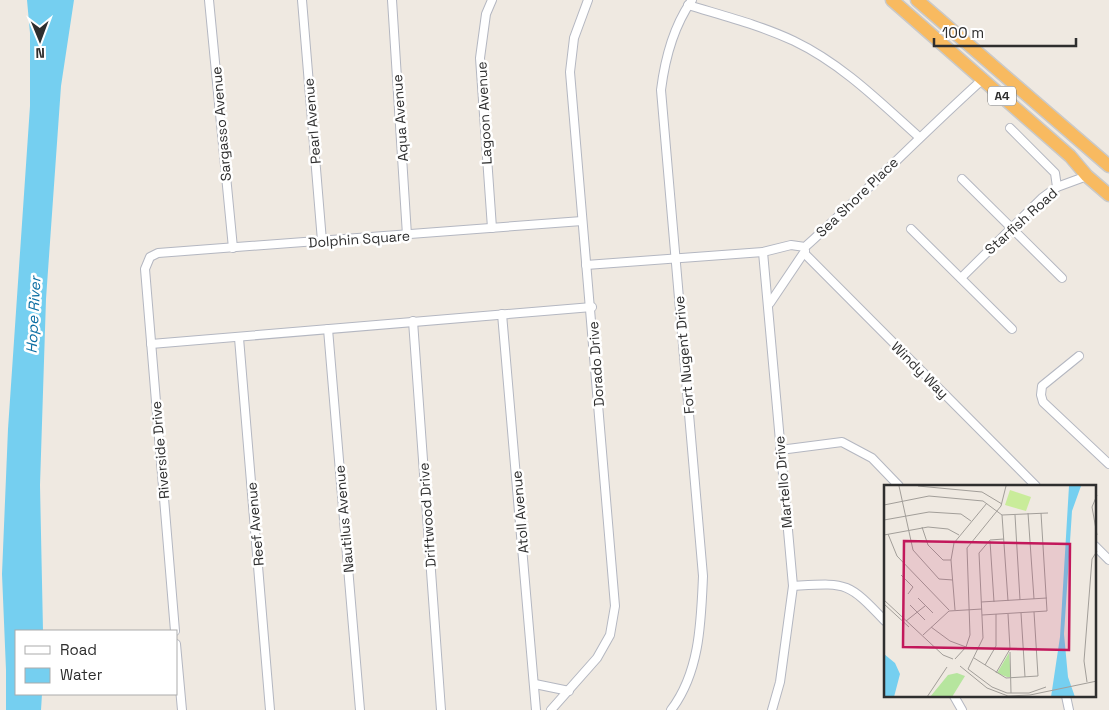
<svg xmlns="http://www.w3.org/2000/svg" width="1109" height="710" viewBox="0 0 1109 710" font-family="'Space Grotesk',sans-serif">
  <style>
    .water { fill: #75cff0 }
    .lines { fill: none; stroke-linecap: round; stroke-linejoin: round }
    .minor-casing { stroke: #b4b7c1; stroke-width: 10 }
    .trunk-casing { stroke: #c9c9c9; stroke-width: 15 }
    .minor { stroke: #fff; stroke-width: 8 }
    .trunk { stroke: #f8ba60; stroke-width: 12 }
    .labels { text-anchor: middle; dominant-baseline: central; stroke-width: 5; stroke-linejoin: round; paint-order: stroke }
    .shield { fill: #fff; stroke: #6d6d6d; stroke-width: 1 }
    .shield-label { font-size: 12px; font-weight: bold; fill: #2e2e2e }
    .street-label { font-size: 14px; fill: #2e2e2e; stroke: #fff }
    .water-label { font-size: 15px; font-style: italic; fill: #0d6fa3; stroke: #fff }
    .inset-road { fill: none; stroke: #a29e99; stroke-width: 1 }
    .view { fill: #c2185b; fill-opacity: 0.15; stroke: #c2185b; stroke-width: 2.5 }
    .inset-edge { fill: none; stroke: #2e2e2e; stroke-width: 2.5 }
  </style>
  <rect width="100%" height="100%" fill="#efe9e1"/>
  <polygon class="water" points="27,0 74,0 61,86 46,299 40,485 43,631 16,631 16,694 42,694 41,710 6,710 6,670 2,574 8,429 30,106 30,33"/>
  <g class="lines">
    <defs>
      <g id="minor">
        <polyline points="209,0 233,248"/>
        <polyline points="302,0 322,241"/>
        <polyline points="392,0 407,235"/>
        <path d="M688,5C724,16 760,25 794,41C842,64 880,102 919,137"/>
        <polyline points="1010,128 1055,173 1057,187"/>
        <polyline points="962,179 1062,278"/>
        <polyline points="492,228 480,58 486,14 492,0"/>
        <polyline points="911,229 1012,329"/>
        <polyline points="763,252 793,586 780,682 772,710"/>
        <polyline points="805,254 1036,486"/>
        <path d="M586,265L763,252L791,245L805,247C866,192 923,133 983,79"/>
        <polyline points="961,278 1042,198 1057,187 1087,176"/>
        <polyline points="770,303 805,251"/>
        <polyline points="502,314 536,710"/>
        <polyline points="413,321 441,710"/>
        <polyline points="328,329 360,710"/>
        <polyline points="239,338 270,710"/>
        <polyline points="151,344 592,307"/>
        <polyline points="1079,356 1042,386 1041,395 1043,402 1109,464"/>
        <polyline points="780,450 842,442 872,458 899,486"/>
        <polyline points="1095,546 1109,560"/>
        <path d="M793,586C847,583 847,581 885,621"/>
        <polyline points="175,631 145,269 150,257 158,253 582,221"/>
        <polyline points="176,644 182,710"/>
        <polyline points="535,684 569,691"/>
        <polyline points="954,696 962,710"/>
        <polyline points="1066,696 1069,710"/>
        <polyline points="551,710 597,658 610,635 615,606 570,72 574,38 588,0"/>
        <path d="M671,710C700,672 701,622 703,576L661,90C665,58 673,27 692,0"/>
      </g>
      <g id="trunk">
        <polyline points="892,0 1070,156 1087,176 1109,195"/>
        <polyline points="917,0 1109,166"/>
      </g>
    </defs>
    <use href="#minor" class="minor-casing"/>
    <use href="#trunk" class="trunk-casing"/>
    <use href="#minor" class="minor"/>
    <use href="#trunk" class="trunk"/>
  </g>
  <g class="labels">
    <rect class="shield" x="988" y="86.5" width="28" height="19" rx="4"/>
    <g class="shield-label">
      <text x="1002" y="96">A4</text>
    </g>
    <g class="street-label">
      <text transform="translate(484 113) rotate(-93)">Lagoon Avenue</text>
      <text transform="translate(400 118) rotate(-94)">Aqua Avenue</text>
      <text transform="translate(312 121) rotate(-95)">Pearl Avenue</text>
      <text transform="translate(221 124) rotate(-95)">Sargasso Avenue</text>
      <text transform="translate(857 197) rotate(-44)">Sea Shore Place</text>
      <text transform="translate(1021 221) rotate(-42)">Starfish Road</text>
      <text transform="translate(359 239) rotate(-4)">Dolphin Square</text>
      <text transform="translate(684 355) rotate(-95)">Fort Nugent Drive</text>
      <text transform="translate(596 364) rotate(-94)">Dorado Drive</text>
      <text transform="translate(920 370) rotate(45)">Windy Way</text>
      <text transform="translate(160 450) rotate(-95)">Riverside Drive</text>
      <text transform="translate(783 482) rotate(-95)">Martello Drive</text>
      <text transform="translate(520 512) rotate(-95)">Atoll Avenue</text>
      <text transform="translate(427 515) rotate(-94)">Driftwood Drive</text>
      <text transform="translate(344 519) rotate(-95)">Nautilus Avenue</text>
      <text transform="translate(255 524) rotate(-95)">Reef Avenue</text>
    </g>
    <g class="water-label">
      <text transform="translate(33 315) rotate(-87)">Hope River</text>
    </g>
  </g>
  <g transform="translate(884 485)">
    <rect width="212" height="212" fill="#efe9e1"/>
    <path d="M125,168L127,192H123L113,188ZM73,188L81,191L68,212H46L64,190Z" fill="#b6e59e"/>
    <path d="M126,5L147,12L142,26L121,20Z" fill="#c9ec9a"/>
    <path d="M185,1H197L188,26L180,149L184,192L191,212H167L176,152ZM0,169L11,178L16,189L10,212H0Z" fill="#75cff0"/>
    <path class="inset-road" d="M15,1L29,65L55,94L69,95M34,1L98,7L118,19M213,10L208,22L213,50M0,20L45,11L99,16L118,30L164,28M144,28L150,114M118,30L124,116M131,30L136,115M0,35L45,27L77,29L87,36M38,42L44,60L59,75H67M4,49L13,71L65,125M0,50L44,42L64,44L75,50M120,54L106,55L95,68L99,153L84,184L108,202L123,208H145L162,202M106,56L110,117M17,90L29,102L24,109M34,113L49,128M0,115L59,170L69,174M97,117L163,113M0,119L25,142M26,120L41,135M71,125L67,75L70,58L103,18M137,128L141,192M98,130L163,126L157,28M22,136L41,121M47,142L66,156L82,162M39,150L65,126L98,124M126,167L127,208M90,173L122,193L154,191L150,127M71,174L82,162L86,150L83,63L117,21L122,1M101,180L112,161V129M76,181L103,203L124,211L146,210L213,196M112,188L126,164L124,129M203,197L200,176L208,74L213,66M43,212L63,182"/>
    <path class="view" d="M20,56L186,59L185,165L19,162Z"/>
    <rect width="212" height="212" class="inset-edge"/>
  </g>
  <rect x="15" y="630" width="162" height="65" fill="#ffffff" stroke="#ababab"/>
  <rect x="25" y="646" width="25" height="8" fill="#ffffff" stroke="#ababab"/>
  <text x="60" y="655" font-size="15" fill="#2e2e2e">Road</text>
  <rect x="25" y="668" width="25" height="15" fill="#75cff0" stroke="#ababab"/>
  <text x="60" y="680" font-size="15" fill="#2e2e2e">Water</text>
  <g transform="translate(40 40) rotate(179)" stroke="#ffffff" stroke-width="4" paint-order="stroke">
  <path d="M0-4L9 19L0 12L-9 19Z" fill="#2e2e2e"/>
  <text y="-8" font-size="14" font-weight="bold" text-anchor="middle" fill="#2e2e2e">N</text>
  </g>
  <path d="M934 38v8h142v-8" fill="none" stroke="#2e2e2e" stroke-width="2.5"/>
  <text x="942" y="38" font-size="15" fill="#2e2e2e" stroke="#ffffff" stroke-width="4" paint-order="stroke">100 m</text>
</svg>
